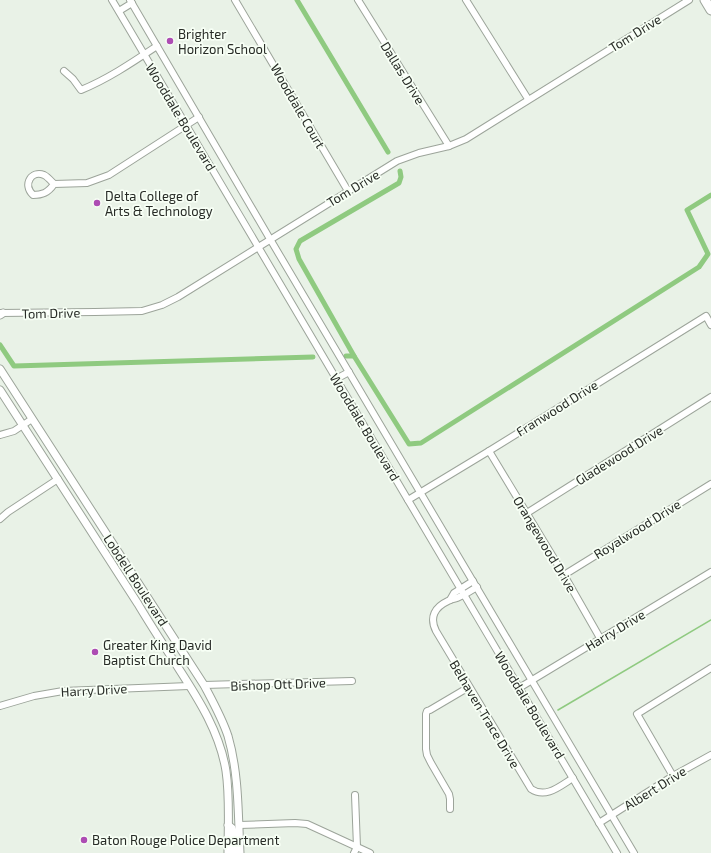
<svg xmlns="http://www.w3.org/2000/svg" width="711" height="853" viewBox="0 0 711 853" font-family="'Exo 2',sans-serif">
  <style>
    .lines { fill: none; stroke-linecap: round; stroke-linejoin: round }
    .stream { stroke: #8fca80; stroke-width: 1.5 }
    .canal { stroke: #8fca80; stroke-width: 5 }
    .minor-casing { stroke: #9ca49a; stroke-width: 8 }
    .major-casing { stroke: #9ca49a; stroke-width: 9 }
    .highway-casing { stroke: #9ca49a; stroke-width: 11 }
    .minor { stroke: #fff; stroke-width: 6 }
    .major { stroke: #fff; stroke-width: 7 }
    .highway { stroke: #fff; stroke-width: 9 }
    .poi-dot { fill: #ad4cb3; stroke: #f7fff5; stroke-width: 1.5 }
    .labels { text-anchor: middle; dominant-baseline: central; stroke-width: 3.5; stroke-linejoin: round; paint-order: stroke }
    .street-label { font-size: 13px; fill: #272b26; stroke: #f7fff5 }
    .poi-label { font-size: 13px; fill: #272b26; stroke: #f7fff5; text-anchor: start }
  </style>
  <rect width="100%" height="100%" fill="#e9f2e7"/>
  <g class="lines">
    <polyline class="stream" points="558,710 711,620"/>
    <g class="canal">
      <polyline points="297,0 388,152"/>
      <polyline points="400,171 401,177 399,183 300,241 296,249 299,259 354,356 409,444 421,443 699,267 708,254 687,210 711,195"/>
      <polyline points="0,345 14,366 313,357"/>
      <polyline points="346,356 354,356"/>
    </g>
    <defs>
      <g id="minor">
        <polyline points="112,0 617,853"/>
        <polyline points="130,0 270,239 634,853"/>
        <polyline points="235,0 348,191"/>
        <polyline points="358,0 449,146"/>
        <polyline points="466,0 528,99"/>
        <polyline points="119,11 132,3"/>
        <path d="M64,71L73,79L81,90C108,79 133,62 157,46"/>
        <path d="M54,184C51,181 48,177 44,175C32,170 22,184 33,195C42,195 48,193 54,184L87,183L109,175L199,117"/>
        <polyline points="0,313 95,312 142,311 162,305 178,297 397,161 419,153 449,146 466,139 689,0"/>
        <polyline points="336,379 349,372"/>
        <polyline points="0,435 14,431 32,419"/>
        <polyline points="489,451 564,575 600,638"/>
        <polyline points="408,500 489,451 706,316 711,325"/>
        <polyline points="527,513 711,397"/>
        <polyline points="0,519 8,512 58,479"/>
        <polyline points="564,575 711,484"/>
        <path d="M477,587C471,591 464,595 457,598C454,599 451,599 448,601C435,607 429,617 436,631L531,789C546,799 560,786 573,778"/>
        <polyline points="450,600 454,593 473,581"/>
        <polyline points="204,685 352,681"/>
        <polyline points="519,688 711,572"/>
        <polyline points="0,706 34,696 63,691 189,686"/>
        <polyline points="673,776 637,714 711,668"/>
        <polyline points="450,809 450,799 449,794 431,763 427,755 426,749 426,714 427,711 430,710 469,687"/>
        <polyline points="599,823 673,776 711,755"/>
        <polyline points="239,825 295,823 307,824 370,853"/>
        <polyline points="354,853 357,847 355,795"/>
      </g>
      <g id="major">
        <polyline points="0,315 3,313"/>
        <path d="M0,369L204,685C213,702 222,718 228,736C239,774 238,814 240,853"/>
        <path d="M0,390L138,604C151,626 165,647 179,669C199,700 220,733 226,771C230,798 228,826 228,853"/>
        <polyline points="228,825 232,828 233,831 234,853"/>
      </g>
      <polyline id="highway" points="705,0 711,10"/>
    </defs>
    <use href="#minor" class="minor-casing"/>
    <use href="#major" class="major-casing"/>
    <use href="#highway" class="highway-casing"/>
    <use href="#minor" class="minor"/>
    <use href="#major" class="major"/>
    <use href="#highway" class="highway"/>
  </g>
  <g class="poi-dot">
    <circle cx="170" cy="41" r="4"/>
    <circle cx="97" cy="203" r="4"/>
    <circle cx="95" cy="652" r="4"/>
    <circle cx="84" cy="840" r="4"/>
  </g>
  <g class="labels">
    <g class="street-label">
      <text transform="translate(635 33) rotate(-32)">Tom Drive</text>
      <text transform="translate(403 73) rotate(58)">Dallas Drive</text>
      <text transform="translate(298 106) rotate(60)">Wooddale Court</text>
      <text transform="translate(181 117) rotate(59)">Wooddale Boulevard</text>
      <text transform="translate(353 188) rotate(-31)">Tom Drive</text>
      <text transform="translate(51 313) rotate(-1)">Tom Drive</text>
      <text transform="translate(557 408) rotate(-32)">Franwood Drive</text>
      <text transform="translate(365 427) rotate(59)">Wooddale Boulevard</text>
      <text transform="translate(619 455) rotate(-32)">Gladewood Drive</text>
      <text transform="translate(637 529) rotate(-32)">Royalwood Drive</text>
      <text transform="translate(545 544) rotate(59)">Orangewood Drive</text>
      <text transform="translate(136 580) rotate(57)">Lobdell Boulevard</text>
      <text transform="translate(615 630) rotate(-31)">Harry Drive</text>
      <text transform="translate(278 684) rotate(-2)">Bishop Ott Drive</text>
      <text transform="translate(94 690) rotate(-3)">Harry Drive</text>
      <text transform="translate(530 705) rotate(59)">Wooddale Boulevard</text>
      <text transform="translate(485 714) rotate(59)">Belhaven Trace Drive</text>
      <text transform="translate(655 788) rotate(-32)">Albert Drive</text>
    </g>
    <g class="poi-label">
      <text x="178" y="34">Brighter<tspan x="178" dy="15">Horizon School</tspan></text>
      <text x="105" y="196">Delta College of<tspan x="105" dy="15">Arts &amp; Technology</tspan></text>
      <text x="103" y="645">Greater King David<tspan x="103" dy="15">Baptist Church</tspan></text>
      <text x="92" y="840">Baton Rouge Police Department</text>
    </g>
  </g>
</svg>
